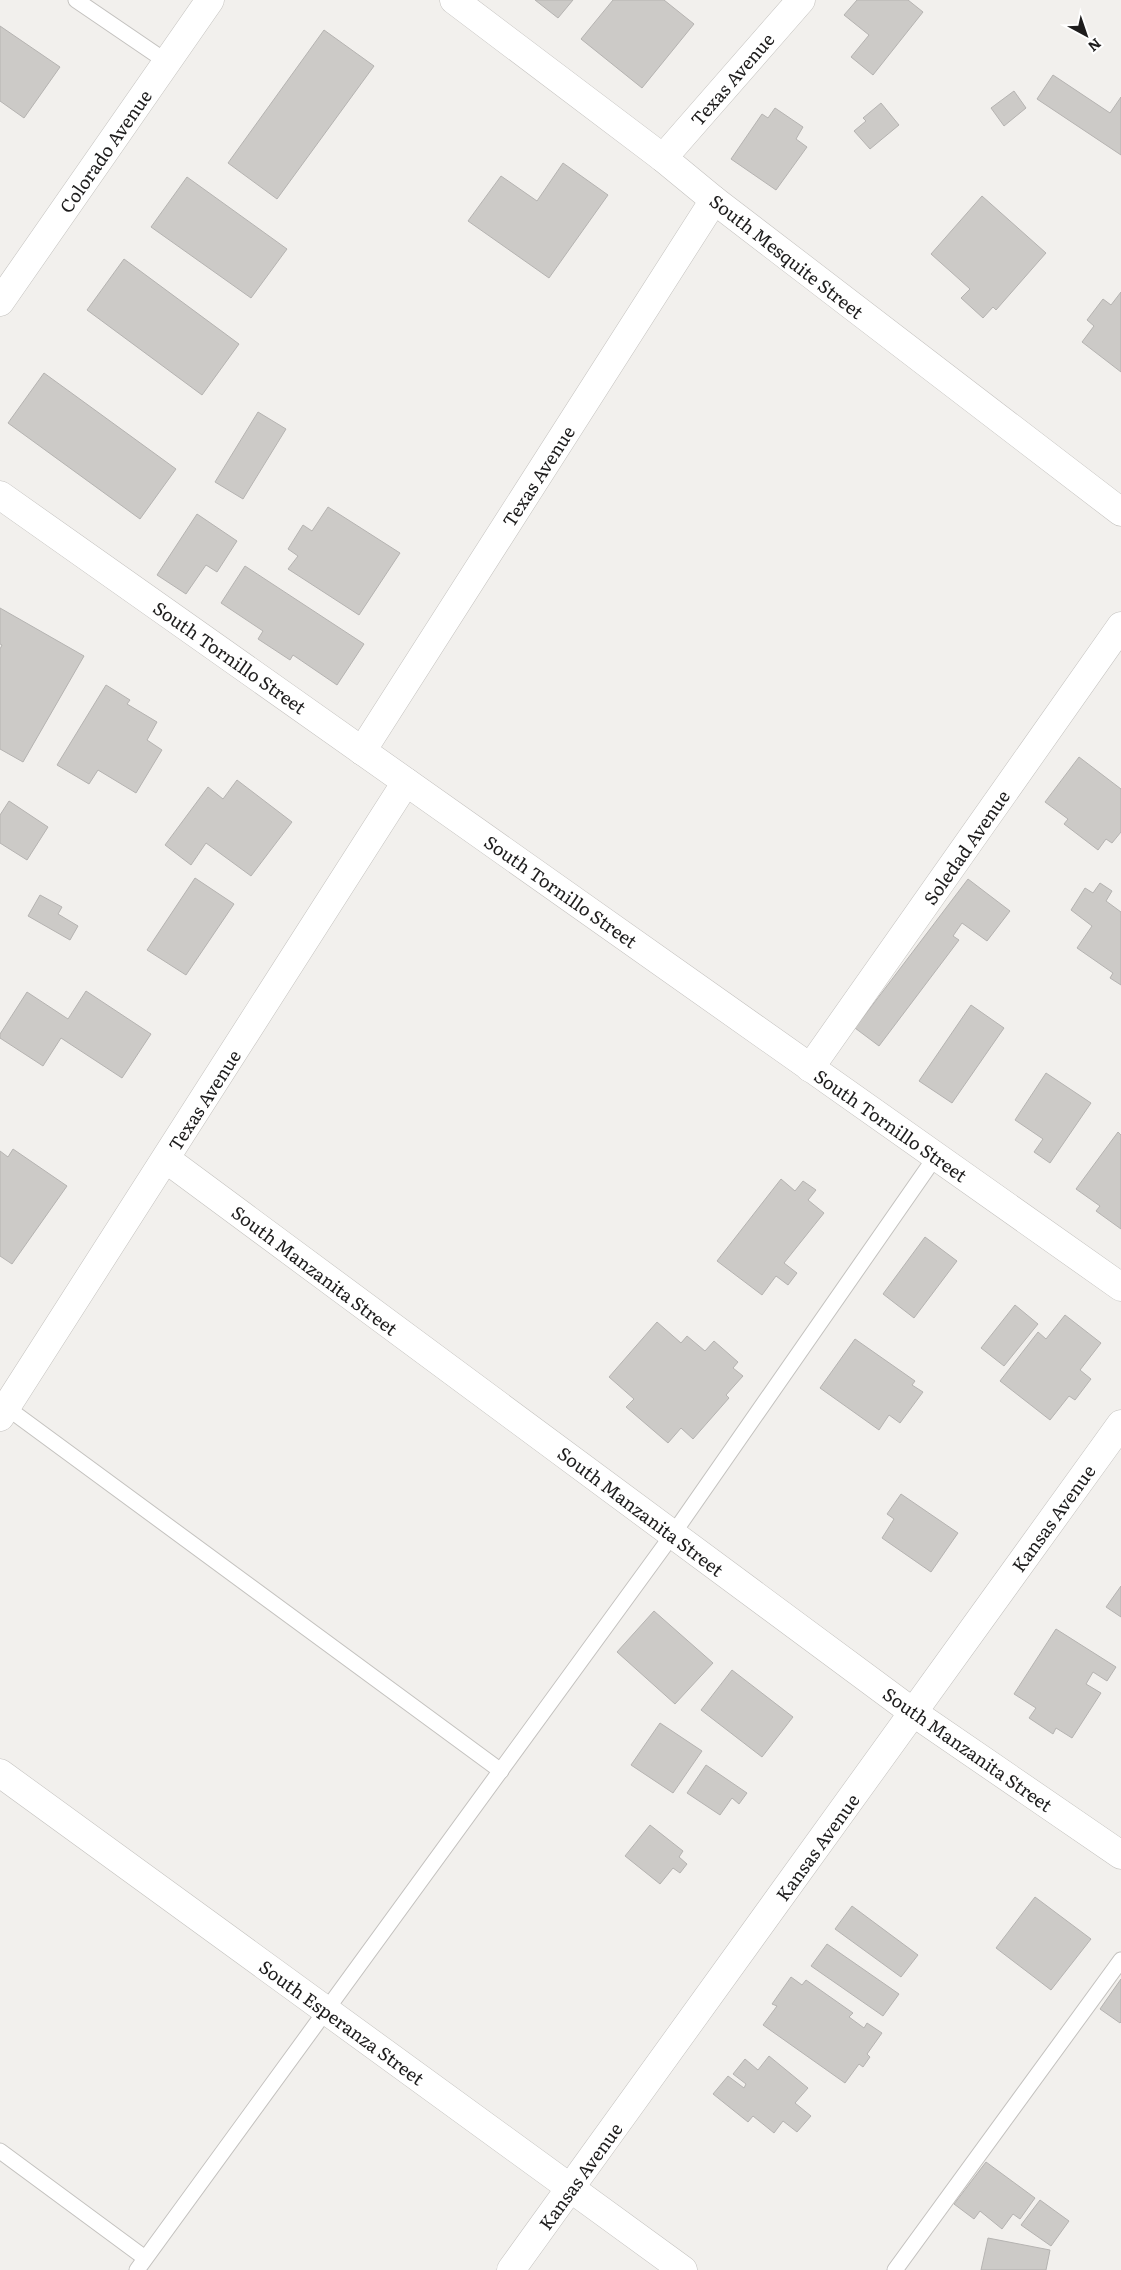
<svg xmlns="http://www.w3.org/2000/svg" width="1121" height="2270" viewBox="0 0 1121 2270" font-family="Literata,serif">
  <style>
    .building { fill: #cccac7; stroke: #b5b3b1 }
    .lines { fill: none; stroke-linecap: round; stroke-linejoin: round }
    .service-casing { stroke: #c4c2bf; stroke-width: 17 }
    .minor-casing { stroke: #c4c2bf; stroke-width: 29 }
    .tertiary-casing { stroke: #c4c2bf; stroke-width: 29 }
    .service { stroke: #fff; stroke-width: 15 }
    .minor { stroke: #fff; stroke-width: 28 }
    .tertiary { stroke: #fff; stroke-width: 28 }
    .labels { text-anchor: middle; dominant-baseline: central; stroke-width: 4.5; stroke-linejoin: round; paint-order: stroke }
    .street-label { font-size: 18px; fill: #1e1d1d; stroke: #fff }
  </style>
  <rect width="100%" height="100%" fill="#f2f0ed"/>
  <g class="building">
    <polygon points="535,0 573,0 558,18"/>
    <polygon points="613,0 664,0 694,24 642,88 581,39"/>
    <polygon points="857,0 908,0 923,12 873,75 851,57 869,35 844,15"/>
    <polygon points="0,26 60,67 24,118 0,101"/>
    <polygon points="324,30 374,66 277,199 228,163"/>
    <polygon points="1053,75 1110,113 1121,97 1121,155 1037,99"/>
    <polygon points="1014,91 1026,108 1004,126 991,108"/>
    <polygon points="881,103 899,125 870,149 854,131 866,121 863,118"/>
    <polygon points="775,108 803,127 796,139 807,147 776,190 731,159 762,114 768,118"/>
    <polygon points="563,163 608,195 549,278 468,221 501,176 537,201"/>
    <polygon points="187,177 287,249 251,298 151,227"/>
    <polygon points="982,196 1046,253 996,310 993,307 983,318 961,298 970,289 931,254"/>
    <polygon points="124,259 239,344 202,395 87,310"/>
    <polygon points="1121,292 1121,372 1082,342 1094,326 1087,320 1103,299 1111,305"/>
    <polygon points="44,373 176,469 140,519 8,423"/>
    <polygon points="258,412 286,429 243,499 215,482"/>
    <polygon points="328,507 400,553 359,615 288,569 298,556 288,549 303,525 312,531"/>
    <polygon points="197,514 237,541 217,572 206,565 186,594 157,575"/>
    <polygon points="245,566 364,644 337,685 293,655 290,660 258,639 263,631 221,603"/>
    <polygon points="0,608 84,656 23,762 0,749 0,649 2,645 0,644"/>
    <polygon points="106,685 130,700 127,704 157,722 147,740 162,750 136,793 98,770 89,784 57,765"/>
    <polygon points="1079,757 1121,789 1121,832 1112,843 1106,839 1098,850 1064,824 1068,819 1045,802"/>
    <polygon points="237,780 292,822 251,876 206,843 191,865 165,845 208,787 223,799"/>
    <polygon points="9,801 48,827 27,860 0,843 0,815"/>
    <polygon points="195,878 234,904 186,975 147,950"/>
    <polygon points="968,879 1010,911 987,941 962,923 953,936 959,940 879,1046 855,1028"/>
    <polygon points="1100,883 1112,891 1106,901 1121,912 1121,985 1110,978 1113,973 1077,948 1092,926 1071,910 1085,888 1093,893"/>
    <polygon points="40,895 62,907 58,914 78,926 70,940 28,916"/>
    <polygon points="86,991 151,1034 122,1078 61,1038 43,1066 0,1038 0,1034 27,992 68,1019"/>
    <polygon points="971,1005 1004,1028 952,1103 919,1081"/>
    <polygon points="1046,1073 1091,1103 1050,1163 1034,1152 1043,1139 1015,1120"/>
    <polygon points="1118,1132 1121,1135 1121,1229 1096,1211 1100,1206 1076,1189"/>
    <polygon points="13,1149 67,1186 12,1264 0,1256 0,1151 8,1157"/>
    <polygon points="781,1179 795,1191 803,1181 816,1190 808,1200 824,1213 784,1263 797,1273 788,1285 776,1276 762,1295 717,1261"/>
    <polygon points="925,1237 957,1261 914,1318 883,1294"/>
    <polygon points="1015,1305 1038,1324 1004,1366 981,1348"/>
    <polygon points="1065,1315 1101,1343 1080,1370 1091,1379 1075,1400 1069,1396 1050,1420 1000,1381 1038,1332 1046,1339"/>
    <polygon points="657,1322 681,1343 687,1336 705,1351 714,1341 738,1362 733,1368 743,1376 726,1395 729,1398 693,1439 681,1428 668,1443 626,1407 634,1399 609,1377"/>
    <polygon points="855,1339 915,1381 912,1385 923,1392 900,1423 889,1415 879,1430 820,1388"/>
    <polygon points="901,1494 958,1533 931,1572 882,1538 894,1519 887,1514"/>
    <polygon points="1121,1586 1121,1617 1106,1607"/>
    <polygon points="654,1611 713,1663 675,1704 617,1652"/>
    <polygon points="1056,1629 1116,1667 1107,1681 1093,1672 1086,1684 1101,1693 1072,1738 1056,1728 1053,1734 1029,1718 1036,1708 1014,1694"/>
    <polygon points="732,1670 793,1717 762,1757 701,1710"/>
    <polygon points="660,1723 702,1751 673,1793 631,1765"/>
    <polygon points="706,1765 747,1793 739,1804 732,1798 720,1815 687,1793"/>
    <polygon points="650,1825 683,1851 679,1857 687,1864 680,1873 673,1868 660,1884 625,1856"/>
    <polygon points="1035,1897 1091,1939 1051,1990 996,1948"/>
    <polygon points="852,1906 918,1955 901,1977 835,1929"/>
    <polygon points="827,1944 899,1994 883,2016 811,1966"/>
    <polygon points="791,1977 802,1985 806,1980 853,2013 849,2017 864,2028 867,2023 882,2033 867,2054 870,2057 863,2067 859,2064 845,2083 763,2025 777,2006 772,2004"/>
    <polygon points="1121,1979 1121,2022 1120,2023 1100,2009"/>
    <polygon points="769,2056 808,2088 795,2103 811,2116 797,2132 783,2121 774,2133 753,2116 748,2122 713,2094 728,2076 744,2088 746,2084 733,2074 745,2059 758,2070"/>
    <polygon points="986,2162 1035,2198 1020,2219 1013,2214 1002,2229 980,2211 974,2219 954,2204"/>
    <polygon points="1040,2200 1069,2221 1051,2246 1021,2225"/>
    <polygon points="988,2238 1050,2250 1046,2270 981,2270"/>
  </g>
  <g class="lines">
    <defs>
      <g id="service">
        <polyline points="76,0 167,62"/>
        <polyline points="6,1407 501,1771"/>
        <polyline points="0,2151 145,2258"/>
        <polyline points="137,2270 673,1534 936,1156"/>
        <polyline points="895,2270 1121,1960"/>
      </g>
      <g id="minor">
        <polyline points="663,158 801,0"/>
        <polyline points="0,302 210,0"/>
        <polyline points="0,495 1121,1287"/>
        <polyline points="362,751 714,200"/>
        <polyline points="810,1068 1121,626"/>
        <polyline points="166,1159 914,1713 1121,1855"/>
        <polyline points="0,1417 406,782"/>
        <polyline points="0,1773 683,2270"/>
        <polyline points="511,2270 1121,1424"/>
      </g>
      <polyline id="tertiary" points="454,0 663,158 714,200 1121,512"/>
    </defs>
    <use href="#service" class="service-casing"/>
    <use href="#minor" class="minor-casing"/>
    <use href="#tertiary" class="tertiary-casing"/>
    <use href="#service" class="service"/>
    <use href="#minor" class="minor"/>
    <use href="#tertiary" class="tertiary"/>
  </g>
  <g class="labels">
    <g class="street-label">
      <text transform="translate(732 79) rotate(-49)">Texas Avenue</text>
      <text transform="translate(105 151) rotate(-55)">Colorado Avenue</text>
      <text transform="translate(787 256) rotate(38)">South Mesquite Street</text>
      <text transform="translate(538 476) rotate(-57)">Texas Avenue</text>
      <text transform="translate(230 657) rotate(35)">South Tornillo Street</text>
      <text transform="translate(966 847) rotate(-55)">Soledad Avenue</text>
      <text transform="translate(561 891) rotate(35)">South Tornillo Street</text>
      <text transform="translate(204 1100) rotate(-57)">Texas Avenue</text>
      <text transform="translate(891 1125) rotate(35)">South Tornillo Street</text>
      <text transform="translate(315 1270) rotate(37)">South Manzanita Street</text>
      <text transform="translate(641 1511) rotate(37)">South Manzanita Street</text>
      <text transform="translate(1053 1518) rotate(-54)">Kansas Avenue</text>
      <text transform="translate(968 1749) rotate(35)">South Manzanita Street</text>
      <text transform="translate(817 1847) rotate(-54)">Kansas Avenue</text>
      <text transform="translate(342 2022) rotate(36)">South Esperanza Street</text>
      <text transform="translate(580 2176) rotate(-54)">Kansas Avenue</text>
    </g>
  </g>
  <g transform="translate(1086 35) rotate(140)" stroke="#ffffff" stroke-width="4" paint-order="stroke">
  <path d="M0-4L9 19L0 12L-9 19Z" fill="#1e1d1d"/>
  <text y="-8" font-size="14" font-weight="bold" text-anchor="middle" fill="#1e1d1d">N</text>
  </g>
</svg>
